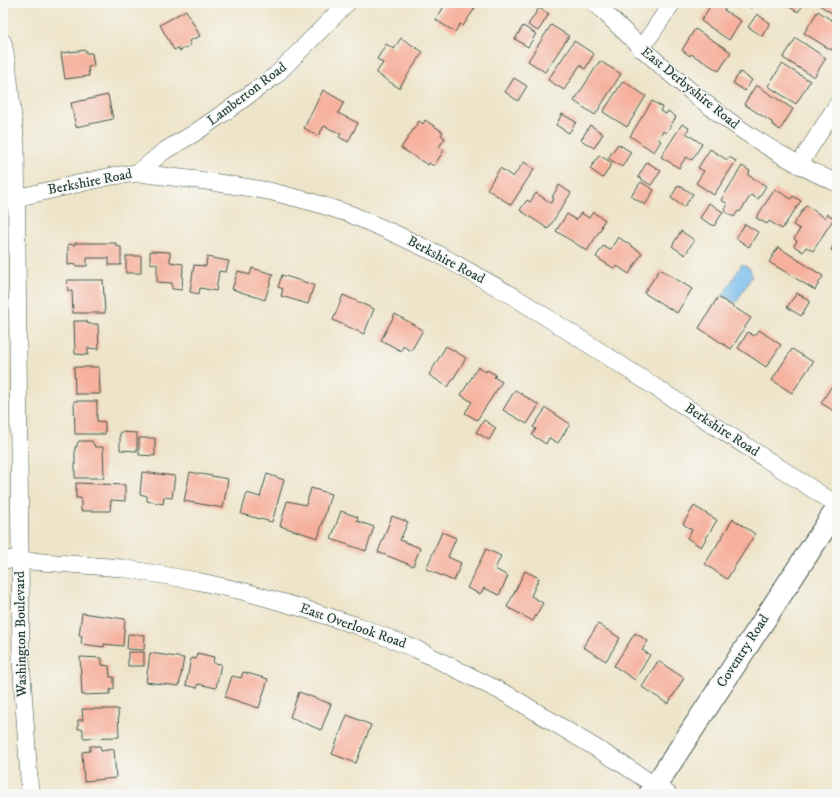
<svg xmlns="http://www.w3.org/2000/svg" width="840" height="797" viewBox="0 0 840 797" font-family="'IM FELL DW Pica',serif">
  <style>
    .water { fill: #74bbec; stroke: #4a7c90 }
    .building { fill: #f6b09c }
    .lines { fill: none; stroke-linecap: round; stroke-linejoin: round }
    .street-casing { stroke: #3e564a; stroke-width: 18 }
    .secondary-casing { stroke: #3e564a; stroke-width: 24 }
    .street { stroke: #fff; stroke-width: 17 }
    .secondary { stroke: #fff; stroke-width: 22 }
    .labels { text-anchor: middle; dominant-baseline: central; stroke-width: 3; stroke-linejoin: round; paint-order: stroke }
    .street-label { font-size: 14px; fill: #1f3d34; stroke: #f6f6f2 }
  </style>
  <rect width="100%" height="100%" fill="#f6f6f2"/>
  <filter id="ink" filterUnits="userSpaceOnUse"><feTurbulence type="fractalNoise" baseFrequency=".025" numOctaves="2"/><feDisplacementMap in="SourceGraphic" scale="8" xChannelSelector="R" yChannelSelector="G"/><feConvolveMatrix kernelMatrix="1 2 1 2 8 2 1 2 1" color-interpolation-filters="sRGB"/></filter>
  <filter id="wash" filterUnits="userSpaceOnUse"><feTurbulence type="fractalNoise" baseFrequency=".012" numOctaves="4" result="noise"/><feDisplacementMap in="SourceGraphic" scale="16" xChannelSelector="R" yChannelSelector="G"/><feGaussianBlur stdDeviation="0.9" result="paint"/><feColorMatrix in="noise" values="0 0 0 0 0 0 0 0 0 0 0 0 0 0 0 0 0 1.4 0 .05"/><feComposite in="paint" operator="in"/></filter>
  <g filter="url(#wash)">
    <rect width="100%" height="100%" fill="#eee4c9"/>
    <polygon class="water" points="742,264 750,269 752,276 736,303 723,295"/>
    <g id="blocks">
      <g class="building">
        <polygon points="446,3 474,3 472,6 475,8 463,26 460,24 455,32 436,20"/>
        <polygon points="621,3 634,3 630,9"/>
        <polygon points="712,3 725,3 727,5 724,10 741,21 729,40 701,21"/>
        <polygon points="744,3 754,3 751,8"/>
        <polygon points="787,3 805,3 798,12 786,5"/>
        <polygon points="821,3 837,3 837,16 819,5"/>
        <polygon points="539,8 549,14 538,31 528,25"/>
        <polygon points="186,10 200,36 189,41 191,45 180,51 178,48 174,50 160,25"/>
        <polygon points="818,11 837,24 837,42 831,50 804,33"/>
        <polygon points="757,14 770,23 762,36 748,27"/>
        <polygon points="551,25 569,36 545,72 528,61"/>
        <polygon points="523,26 536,34 528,47 515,39"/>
        <polygon points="695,29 731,52 719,71 691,54 690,56 682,50"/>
        <polygon points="401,38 423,52 399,88 376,73 383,63 377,59 386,44 394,49"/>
        <polygon points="796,38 826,58 814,77 783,58"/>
        <polygon points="574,41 594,54 585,69 580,65 564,90 548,80"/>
        <polygon points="86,50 86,53 92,53 94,66 88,67 89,76 65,79 61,53"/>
        <polygon points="600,61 621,74 595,115 574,101"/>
        <polygon points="782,64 810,81 796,104 768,86"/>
        <polygon points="740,72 752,80 745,91 733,83"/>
        <polygon points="514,78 527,86 518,101 505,92"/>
        <polygon points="623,81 646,96 627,127 603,112"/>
        <polygon points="756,85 793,109 780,130 772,124 773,123 744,104"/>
        <polygon points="323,90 344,102 338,113 358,123 348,142 339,137 341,134 324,126 318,136 304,128"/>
        <polygon points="108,95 113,119 76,127 71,103"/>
        <polygon points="652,101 662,107 660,111 666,114 668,111 676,117 666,133 663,131 658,139 661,141 654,152 630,136"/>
        <polygon points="562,114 576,122 569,133 556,125"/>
        <polygon points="425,120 443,132 441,135 445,138 439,147 444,150 434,166 429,163 428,165 401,148 419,121 423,124"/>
        <polygon points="682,124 689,128 686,133 702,144 692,160 686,157 679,168 661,157"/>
        <polygon points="590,125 603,134 594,148 581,140"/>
        <polygon points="618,144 631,152 622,167 608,158"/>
        <polygon points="710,149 727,160 729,157 736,161 714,195 696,183 704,171 698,168"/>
        <polygon points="599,155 612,163 603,178 590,169"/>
        <polygon points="524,162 534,169 511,205 487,189 500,168 513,177"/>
        <polygon points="647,162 661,171 651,185 638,177"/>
        <polygon points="742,166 750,171 748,175 766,186 758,199 751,195 740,212 738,211 734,217 724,211 728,204 721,200"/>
        <polygon points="641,182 654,190 645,205 631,196"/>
        <polygon points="559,185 571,193 548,229 520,210 527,200 530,202 536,193 551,203 554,198 552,197"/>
        <polygon points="678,185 693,194 684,207 671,198"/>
        <polygon points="775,189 791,199 793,196 801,201 782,229 769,221 767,224 756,218"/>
        <polygon points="709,203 723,212 714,226 700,218"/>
        <polygon points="806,205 825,218 827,214 834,218 813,251 806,247 803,252 794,246 797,241 794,239 800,229 793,225"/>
        <polygon points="593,212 605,220 601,226 602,227 587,251 556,231 567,214 576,220 581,213 589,218"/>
        <polygon points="745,224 758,232 749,247 736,238"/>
        <polygon points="681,231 694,240 685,255 672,246"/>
        <polygon points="618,237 642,253 629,274 617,266 615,269 596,257 603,246 610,250"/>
        <polygon points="837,238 837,253 831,250"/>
        <polygon points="75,243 116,243 116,246 121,247 121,265 109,265 109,258 87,258 87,266 75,266 75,264 68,265 68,244 75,245"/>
        <polygon points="778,247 823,276 815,290 769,262"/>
        <polygon points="150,251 170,252 170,262 183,264 182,290 172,289 172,283 157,282 157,264 150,263"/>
        <rect x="126" y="256" width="15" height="17"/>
        <polygon points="207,257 229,261 226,272 219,271 216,291 200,288 199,294 190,292 194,265 206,266"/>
        <polygon points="252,268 273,274 265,300 232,289 238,271 250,275"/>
        <polygon points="660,269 692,289 677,313 644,293"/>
        <polygon points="282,275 314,285 308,304 281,296 283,289 278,287"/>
        <polygon points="67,280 103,280 105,313 73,313 72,291 68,291"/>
        <polygon points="797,293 810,301 801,316 787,307"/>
        <polygon points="343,295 374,309 364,334 333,320"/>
        <polygon points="718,297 751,318 731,349 699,328"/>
        <polygon points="395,314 423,330 411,351 403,346 401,351 381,340"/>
        <polygon points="74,321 87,321 88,324 98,324 99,349 88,348 88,355 75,354"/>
        <polygon points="759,330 781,345 766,367 738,348 748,332 754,336"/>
        <polygon points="446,346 466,358 448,387 429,375"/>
        <polygon points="792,349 813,362 792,393 772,380"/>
        <polygon points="74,367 99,367 100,394 75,394"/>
        <polygon points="478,367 486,372 487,370 496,375 494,377 502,382 477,420 465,413 472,402 461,395"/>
        <polygon points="837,378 837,413 821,403"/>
        <polygon points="515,390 539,405 527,424 503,410"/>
        <polygon points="74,401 97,401 97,421 105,422 105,434 75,434"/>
        <polygon points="546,408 570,424 558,443 549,438 546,444 532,435 536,429 533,427"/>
        <polygon points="484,420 496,428 489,440 476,432"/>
        <polygon points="120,432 137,433 137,451 120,450"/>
        <polygon points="139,438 155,438 155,456 139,455"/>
        <polygon points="79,441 92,441 95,447 103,447 104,478 75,478 75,447 77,447 77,444"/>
        <polygon points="142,472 175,476 172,498 164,497 163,504 147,501 147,496 140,494"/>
        <polygon points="190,472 228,479 223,508 184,501"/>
        <polygon points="267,474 284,480 272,522 241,514 247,493 260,497"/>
        <polygon points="76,483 125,485 125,501 111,500 110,511 81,511 81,498 76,498"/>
        <polygon points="311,488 331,494 318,538 280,526 287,501 306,505"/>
        <polygon points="694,506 717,520 701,547 687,538 692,530 683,524"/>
        <polygon points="341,511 358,517 357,521 374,527 366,551 331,539"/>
        <polygon points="392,516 408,522 400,540 420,548 413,566 378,552"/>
        <polygon points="733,519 755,534 727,579 705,564"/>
        <polygon points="442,532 456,538 448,557 461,563 454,581 426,569"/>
        <polygon points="486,549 501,556 495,569 508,576 499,595 484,588 480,594 467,588"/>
        <polygon points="525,571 539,578 531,596 543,603 533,621 507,607"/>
        <polygon points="82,613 125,619 123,646 104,644 104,647 81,644 82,636 79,635"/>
        <polygon points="598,624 620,638 606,661 583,647"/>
        <polygon points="635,633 648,641 642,650 650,655 635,680 614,666"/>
        <polygon points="128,634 145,635 144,650 127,649"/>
        <rect x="128" y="652" width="16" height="14"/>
        <polygon points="150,653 184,658 179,686 146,682"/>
        <polygon points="197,653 214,657 213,663 221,664 216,688 198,684 197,688 186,685 191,658 196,659"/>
        <polygon points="80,657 102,658 102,665 109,666 110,677 114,677 114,689 110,690 110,694 82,695"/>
        <polygon points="658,661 684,678 668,704 642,687"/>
        <polygon points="243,672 268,679 259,708 225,697 232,676 241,678"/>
        <polygon points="299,692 331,704 321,730 290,717"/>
        <polygon points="82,709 118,709 119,737 83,738 83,729 78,729 78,720 83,720"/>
        <polygon points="347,715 371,725 356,763 332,754"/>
        <polygon points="90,746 100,746 101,751 114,749 116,778 84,781 82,752 90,751"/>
      </g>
    </g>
  </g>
  <g filter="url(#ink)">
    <use href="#blocks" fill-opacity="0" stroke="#3e564a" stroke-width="1"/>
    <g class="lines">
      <defs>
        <g id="street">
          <path d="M595,3C669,76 740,141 837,183"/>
          <polyline points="3,42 8,71 16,146 21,659 30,794"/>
          <polyline points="641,49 672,3"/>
          <polyline points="799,165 837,105"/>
          <polyline points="138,173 164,151 193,134 231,108 276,75 347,3"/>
          <polyline points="3,201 112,176 138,173 206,181 269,191 312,202 350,214 391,232 438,254 513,296 601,352 837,505"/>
          <polyline points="3,559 122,568 197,581 246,592 302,608 358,626 416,649 510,696 619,762 668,794"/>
        </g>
        <polyline id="secondary" points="650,794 837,509"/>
      </defs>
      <use href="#street" class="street-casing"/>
      <use href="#secondary" class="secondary-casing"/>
      <use href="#street" class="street"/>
      <use href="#secondary" class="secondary"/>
    </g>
  </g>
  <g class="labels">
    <g class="street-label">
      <text transform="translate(690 88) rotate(39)">East Derbyshire Road</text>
      <text transform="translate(247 94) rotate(-37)">Lamberton Road</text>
      <text transform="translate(90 182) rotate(-11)">Berkshire Road</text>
      <text transform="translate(446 260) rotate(28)">Berkshire Road</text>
      <text transform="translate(722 430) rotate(33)">Berkshire Road</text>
      <text transform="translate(353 626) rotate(19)">East Overlook Road</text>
      <text transform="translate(21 634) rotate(-91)">Washington Boulevard</text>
      <text transform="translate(743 651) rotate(-57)">Coventry Road</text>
    </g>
  </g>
  <rect width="840" height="797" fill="none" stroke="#f6f6f2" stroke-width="16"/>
</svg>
